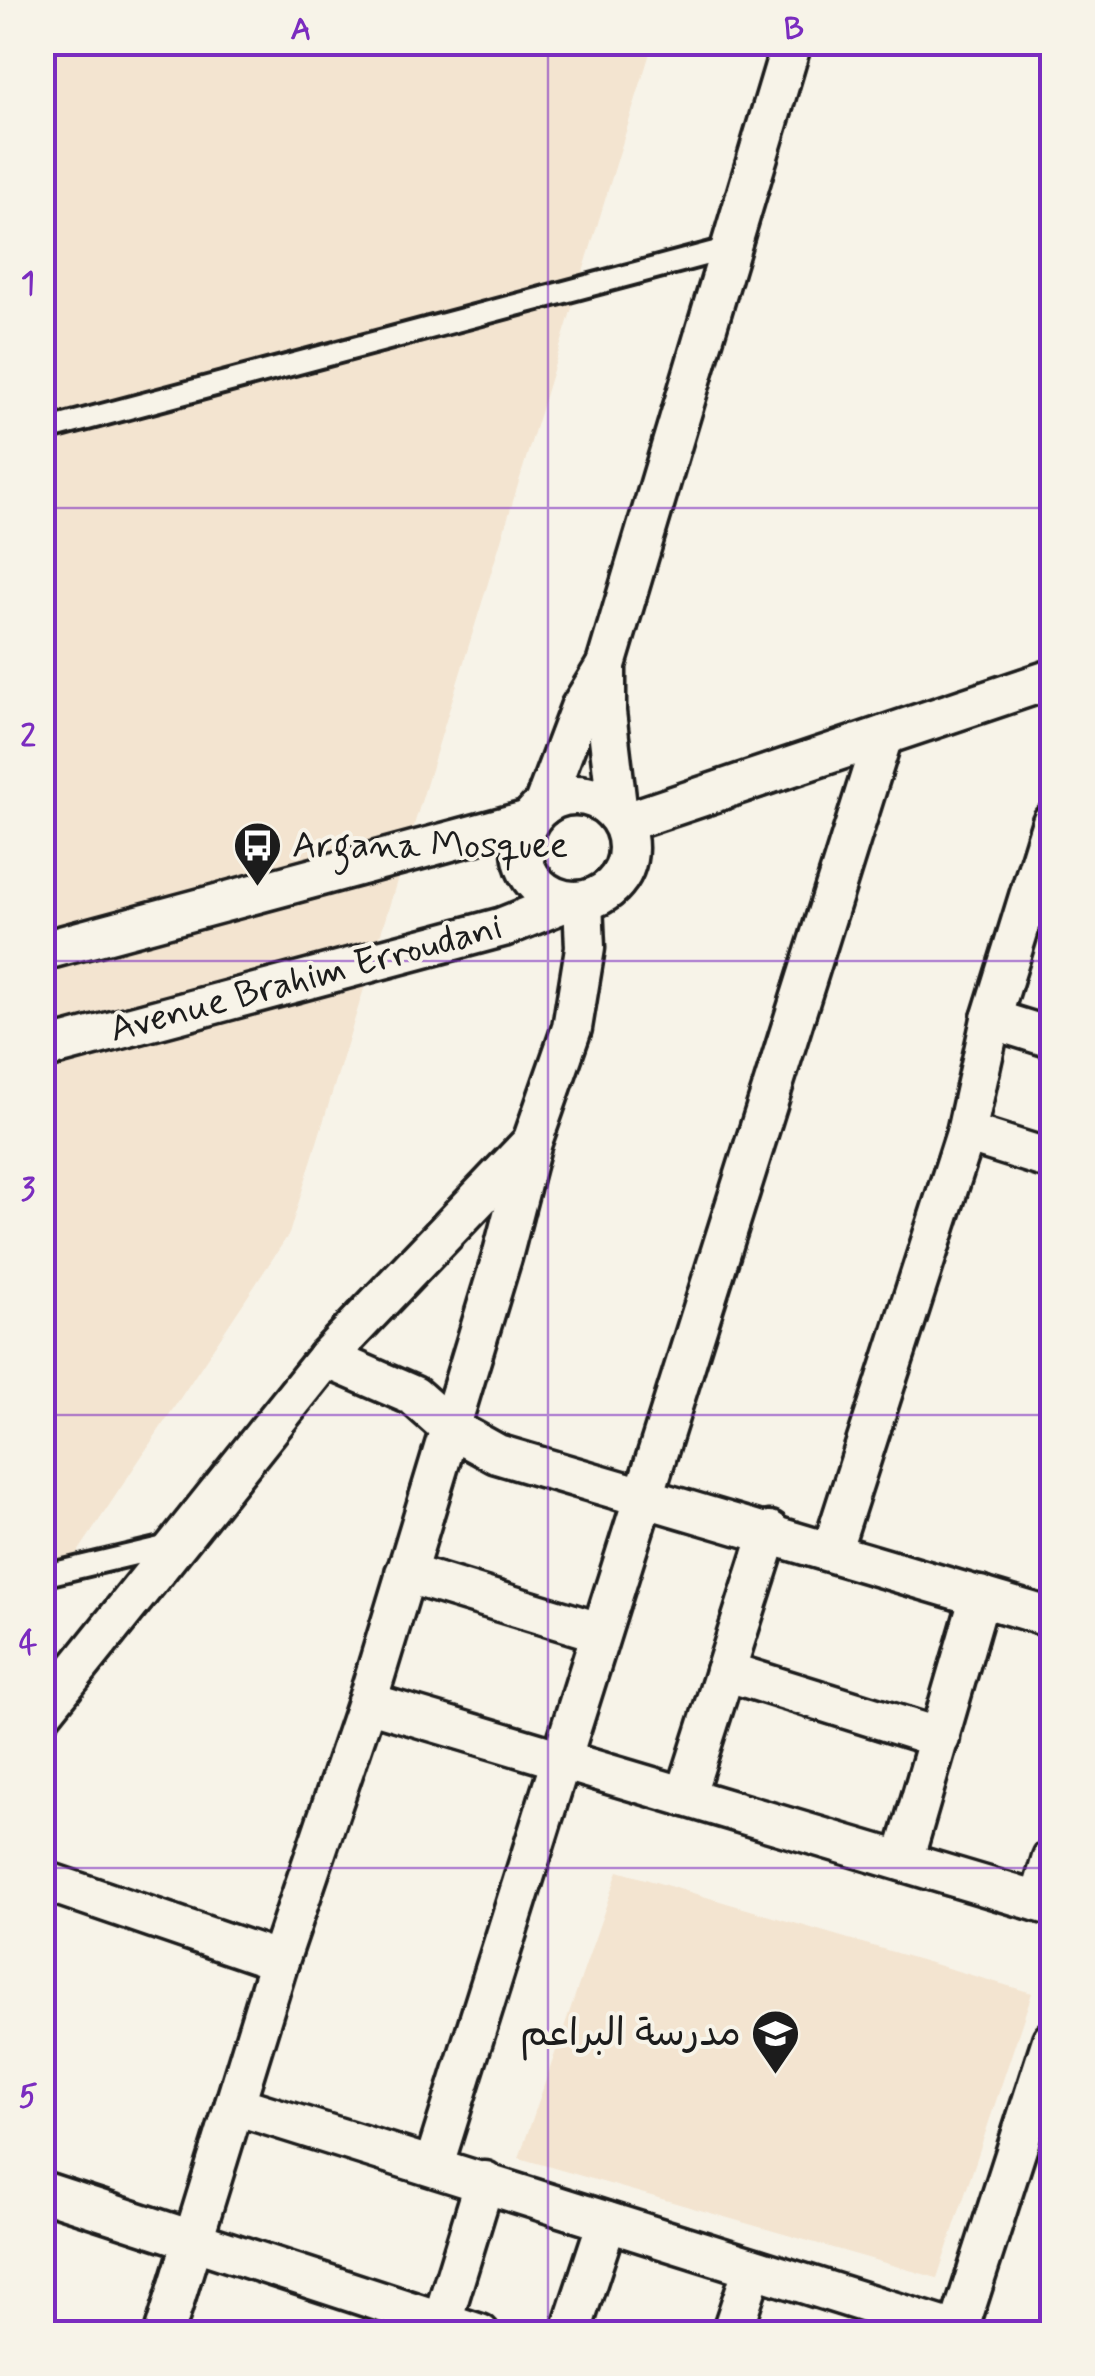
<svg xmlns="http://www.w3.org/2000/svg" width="1095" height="2376" viewBox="0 0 1095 2376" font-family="Mynerve,'Playpen Sans Arabic',sans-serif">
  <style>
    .built { fill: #f3e4d0 }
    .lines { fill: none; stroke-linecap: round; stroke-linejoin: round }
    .lane-casing { stroke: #1c1c1c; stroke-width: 28 }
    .street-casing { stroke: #1c1c1c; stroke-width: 45 }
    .lane { stroke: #f7f3e8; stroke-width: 20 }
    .street { stroke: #f7f3e8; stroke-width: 38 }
    .grid { fill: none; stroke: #7b2cbf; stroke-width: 2.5; stroke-opacity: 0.55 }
    .labels { text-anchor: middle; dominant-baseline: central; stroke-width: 8; stroke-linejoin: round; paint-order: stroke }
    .poi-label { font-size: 38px; fill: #1c1c1c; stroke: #f7f3e8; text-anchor: start }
    .street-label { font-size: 38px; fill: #1c1c1c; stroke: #f7f3e8 }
    .neatline { fill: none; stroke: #7b2cbf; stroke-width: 4 }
    .grid-label { font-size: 32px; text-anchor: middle; font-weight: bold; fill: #7b2cbf }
  </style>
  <rect width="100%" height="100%" fill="#f7f3e8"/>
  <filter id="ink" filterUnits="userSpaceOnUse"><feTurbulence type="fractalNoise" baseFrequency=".01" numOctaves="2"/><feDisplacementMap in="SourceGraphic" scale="20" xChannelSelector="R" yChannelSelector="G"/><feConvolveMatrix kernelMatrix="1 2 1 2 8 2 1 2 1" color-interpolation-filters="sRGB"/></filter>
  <g filter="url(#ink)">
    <g class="built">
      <polygon points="43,43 653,43 289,1234 43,1605"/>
      <polygon points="618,1871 1032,1993 937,2278 519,2158"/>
    </g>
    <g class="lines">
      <defs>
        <g id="lane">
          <polyline points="42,431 730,248"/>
          <polyline points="42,1576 173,1545"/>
        </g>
        <g id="street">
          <circle cx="575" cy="848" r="53"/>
          <polyline points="543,806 580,708 605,667"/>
          <polyline points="618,815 606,712 606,665 792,42"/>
          <polyline points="623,823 1052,679"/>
          <polyline points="42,951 529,820"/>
          <polyline points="991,1019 1052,1038"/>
          <polyline points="42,1050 503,927 568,901"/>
          <polyline points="966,1133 1052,1160"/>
          <polyline points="326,1358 414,1396 450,1428 497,1454 1052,1618"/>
          <polyline points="832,1549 966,1133 991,1019 1052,822"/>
          <polyline points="405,1573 599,1632"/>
          <polyline points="725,1671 940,1738"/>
          <polyline points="367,1702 1052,1906"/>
          <polyline points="42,1713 326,1358 530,1144"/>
          <polyline points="685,1797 770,1531"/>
          <polyline points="903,1861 980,1596"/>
          <polyline points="42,1880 279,1961"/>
          <polyline points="1039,1902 1052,1858"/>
          <polyline points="235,2105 965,2334"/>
          <polyline points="434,2164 883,736"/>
          <polyline points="42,2191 480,2334"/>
          <polyline points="442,2321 485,2181"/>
          <polyline points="958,2331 1052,2040"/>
          <polyline points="164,2334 279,1961 367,1702 502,1257 532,1142 572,1028 585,948 583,901"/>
          <polyline points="570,2334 607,2222"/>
          <polyline points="731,2334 753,2268"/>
        </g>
      </defs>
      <use href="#lane" class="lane-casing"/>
      <use href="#street" class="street-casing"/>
      <use href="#lane" class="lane"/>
      <use href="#street" class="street"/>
    </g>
  </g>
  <path class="grid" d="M548,42V2334M42,508H1052M42,961H1052M42,1415H1052M42,1868H1052"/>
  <defs>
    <symbol id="bus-pin" viewBox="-11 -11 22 30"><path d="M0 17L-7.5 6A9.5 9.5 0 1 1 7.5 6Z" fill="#1c1c1c" stroke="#f7f3e8"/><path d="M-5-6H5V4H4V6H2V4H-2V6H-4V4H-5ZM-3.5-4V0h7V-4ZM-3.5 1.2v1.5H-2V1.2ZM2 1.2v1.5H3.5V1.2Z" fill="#fff"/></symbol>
    <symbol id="school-pin" viewBox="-11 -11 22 30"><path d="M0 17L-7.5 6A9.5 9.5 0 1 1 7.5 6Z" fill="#1c1c1c" stroke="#f7f3e8"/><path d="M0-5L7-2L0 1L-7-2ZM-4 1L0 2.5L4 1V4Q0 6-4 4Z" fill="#fff"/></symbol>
  </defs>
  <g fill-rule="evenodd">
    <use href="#bus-pin" x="230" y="818" width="55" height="75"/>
    <use href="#school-pin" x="748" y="2006" width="55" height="75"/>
  </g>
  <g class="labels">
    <g class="poi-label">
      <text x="292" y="846">Argana Mosquee</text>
      <text x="741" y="2034" text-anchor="end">مدرسة البراعم</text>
    </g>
    <g class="street-label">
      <text transform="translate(306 979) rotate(-15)">Avenue Brahim Erroudani</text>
    </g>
  </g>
  <rect width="1095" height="2376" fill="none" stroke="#f7f3e8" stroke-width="110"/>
  <rect x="55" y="55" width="985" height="2266" class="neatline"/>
  <g class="grid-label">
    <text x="301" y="39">A</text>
    <text x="794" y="39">B</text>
    <text x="28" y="293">1</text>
    <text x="28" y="746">2</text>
    <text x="28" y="1199">3</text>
    <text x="28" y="1653">4</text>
    <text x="28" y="2106">5</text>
  </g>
</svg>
